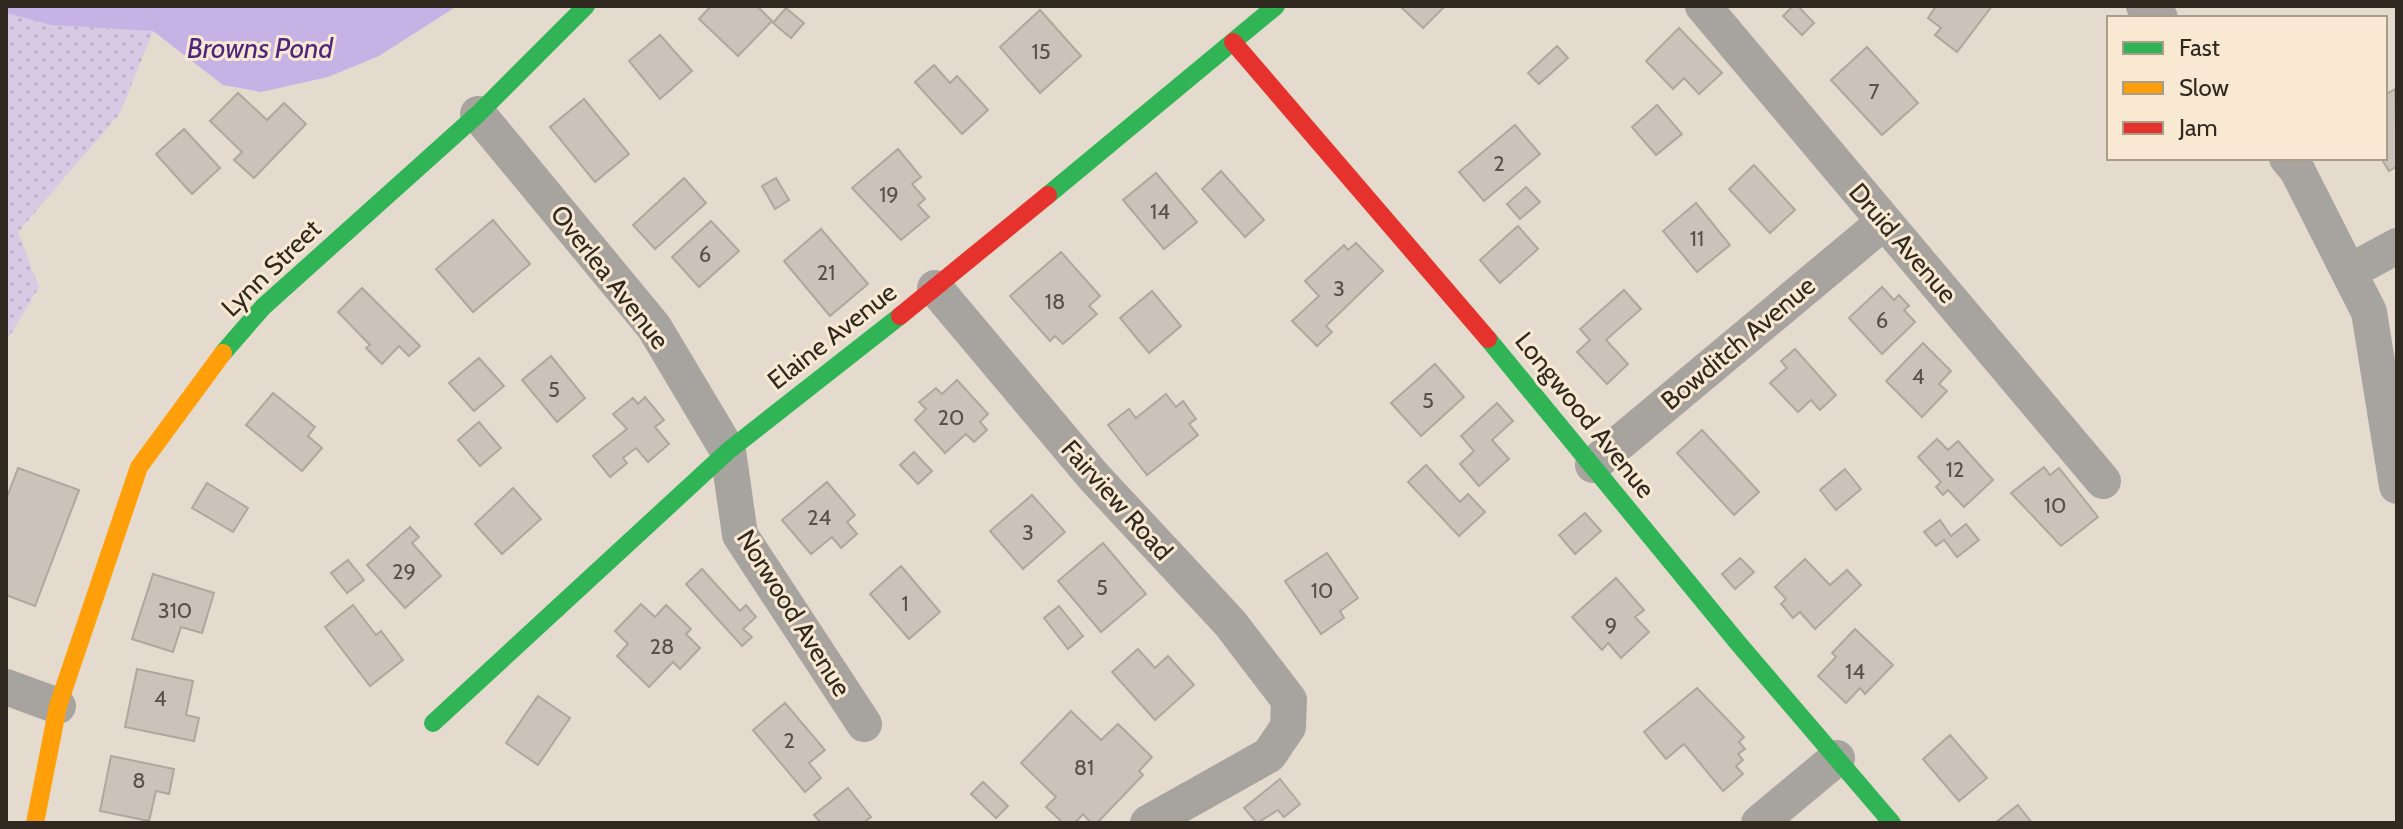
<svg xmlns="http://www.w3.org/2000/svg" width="2403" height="829" viewBox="0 0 2403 829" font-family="Cabin,sans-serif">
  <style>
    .park { fill: url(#park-dots) }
    .water { fill: #c7b2e5 }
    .building { fill: #cbc3ba; stroke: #aea79d; stroke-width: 2 }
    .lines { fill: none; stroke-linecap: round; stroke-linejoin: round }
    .street { stroke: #a7a49f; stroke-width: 36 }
    .fast { stroke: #30b455; stroke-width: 18 }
    .slow { stroke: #ff9f0a; stroke-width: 18 }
    .jam { stroke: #e5322d; stroke-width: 18 }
    .labels { text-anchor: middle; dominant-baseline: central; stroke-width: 6; stroke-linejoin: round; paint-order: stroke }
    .number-label { font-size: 22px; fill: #585148 }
    .street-label { font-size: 26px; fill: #2f2920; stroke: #fae9d2 }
    .water-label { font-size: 28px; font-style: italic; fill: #4b257e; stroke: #fae9d2 }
  </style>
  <defs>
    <pattern id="park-dots" width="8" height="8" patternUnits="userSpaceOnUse" patternTransform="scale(2)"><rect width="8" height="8" fill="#d8cae5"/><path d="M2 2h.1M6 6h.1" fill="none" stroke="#baaec4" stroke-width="1.8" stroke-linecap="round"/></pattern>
  </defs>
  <rect width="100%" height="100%" fill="#e4dbce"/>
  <polygon class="park" points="6,13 51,25 153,31 120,113 18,232 39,287 6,342"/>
  <polygon class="water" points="6,6 457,6 379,56 328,77 261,92 223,85 153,31 51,25 6,13"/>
  <g class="building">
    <polygon points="711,6 757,6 772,21 738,56 699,19"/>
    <polygon points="1400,6 1445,6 1423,28"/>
    <polygon points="1793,6 1798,6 1814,23 1802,35 1783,16"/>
    <polygon points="1936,6 1992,6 1957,52 1935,35 1941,28 1928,18"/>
    <polygon points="786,8 804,23 791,38 773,23"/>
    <polygon points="1040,10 1081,56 1040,93 1000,47"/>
    <polygon points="1679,28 1722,73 1699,94 1684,78 1673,89 1646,61"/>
    <polygon points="660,35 692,71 660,99 629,61"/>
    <polygon points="1557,46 1568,58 1539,84 1528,73"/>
    <polygon points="1867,47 1918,103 1882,135 1831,80"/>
    <polygon points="934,65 950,83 957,76 988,110 962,134 915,82"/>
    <polygon points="2395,89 2397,166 2389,171 2381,158 2385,158 2385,95"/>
    <polygon points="238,93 267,120 284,103 306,124 254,178 234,160 242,152 210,121"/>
    <polygon points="584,99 629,154 595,182 550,127"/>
    <polygon points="1657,105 1682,134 1656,155 1632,127"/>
    <polygon points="1515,125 1540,154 1484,201 1459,172"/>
    <polygon points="184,129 220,168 192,194 156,154"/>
    <polygon points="898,149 921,177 912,184 925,199 918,205 929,217 901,240 852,188"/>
    <polygon points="1754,165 1795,210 1770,233 1729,189"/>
    <polygon points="1221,171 1264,220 1245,237 1202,189"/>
    <polygon points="1156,173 1197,222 1164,249 1123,200"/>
    <polygon points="684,178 706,203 655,249 633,225"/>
    <polygon points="776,178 789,200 775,209 762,186"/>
    <polygon points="1526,187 1540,202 1520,219 1507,204"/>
    <polygon points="1696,203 1730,245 1697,272 1663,231"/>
    <polygon points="493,220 530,264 473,312 436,269"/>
    <polygon points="711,221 739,251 699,287 672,257"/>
    <polygon points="1518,226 1538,249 1500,283 1480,260"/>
    <polygon points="821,229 868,284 830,316 784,261"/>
    <polygon points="1356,243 1383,271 1326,326 1332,332 1317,346 1292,321 1319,296 1305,281 1344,245 1348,250"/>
    <polygon points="1061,252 1100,296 1089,306 1097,314 1063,344 1055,336 1050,341 1010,296"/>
    <polygon points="1882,287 1894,300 1899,295 1909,306 1904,310 1915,322 1882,354 1849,318"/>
    <polygon points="362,288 420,346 409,356 399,346 382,364 366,348 370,345 338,312"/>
    <polygon points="1624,290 1641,309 1606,340 1628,364 1607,384 1577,352 1590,340 1580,329"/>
    <polygon points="1152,291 1181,326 1149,353 1120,318"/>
    <polygon points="1923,343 1951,371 1939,384 1947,391 1922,417 1886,381"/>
    <polygon points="1795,349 1836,395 1820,410 1811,400 1798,412 1770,383 1787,368 1781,361"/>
    <polygon points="551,356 585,398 557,422 522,380"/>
    <polygon points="479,358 504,386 474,411 449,383"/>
    <polygon points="1435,364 1464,397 1421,436 1391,403"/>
    <polygon points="957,380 988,414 980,422 987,430 974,442 966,434 945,453 915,420 926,409 919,402 936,388 942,394"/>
    <polygon points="273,393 315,427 308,436 322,448 302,471 246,425"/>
    <polygon points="1166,394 1176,407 1183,401 1196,419 1189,424 1198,435 1147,475 1108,425 1129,409 1136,418"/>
    <polygon points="645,397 664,420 655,427 669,444 648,462 636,448 623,458 627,463 610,477 593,456 627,429 613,414 633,398 638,404"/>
    <polygon points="1497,403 1513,421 1492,440 1509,459 1479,486 1460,464 1474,451 1461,436"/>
    <polygon points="479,422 501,448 480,466 458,440"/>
    <polygon points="1702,430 1759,492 1734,515 1677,453"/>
    <polygon points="1937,439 1948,450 1958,441 1993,480 1964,507 1948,490 1943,495 1936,487 1941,482 1918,457"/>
    <polygon points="914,452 932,471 918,484 900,465"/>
    <polygon points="1426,465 1460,502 1468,494 1485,512 1459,536 1408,482"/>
    <polygon points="2044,467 2050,475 2059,468 2098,517 2061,546 2011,493"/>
    <polygon points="18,468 79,490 35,606 6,595 6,500"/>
    <polygon points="1845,469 1861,489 1836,510 1820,490"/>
    <polygon points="827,482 855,515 847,522 857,534 841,548 832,537 811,554 782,520"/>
    <polygon points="207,483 248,508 233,532 192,508"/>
    <polygon points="513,488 541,519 502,554 475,524"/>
    <polygon points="1032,495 1065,532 1023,569 990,531"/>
    <polygon points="1585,513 1601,531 1575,554 1559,535"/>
    <polygon points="1940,520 1951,536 1966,524 1979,540 1957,557 1944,540 1936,546 1924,532"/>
    <polygon points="410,527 419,537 412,543 441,576 405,608 367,565"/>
    <polygon points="1103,543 1146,594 1101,632 1058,581"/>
    <polygon points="1327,553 1358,598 1340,611 1344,618 1321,634 1285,581"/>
    <polygon points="1740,558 1754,572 1735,589 1722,574"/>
    <polygon points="1805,559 1830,585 1847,570 1861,585 1815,629 1800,612 1793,618 1781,604 1786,599 1775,587"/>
    <polygon points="348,560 364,580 347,593 331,573"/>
    <polygon points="901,566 940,612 909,639 870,594"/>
    <polygon points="702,569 740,611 746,605 756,617 743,629 752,637 742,646 686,584"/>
    <polygon points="153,574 214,593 202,633 181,627 173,652 132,639"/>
    <polygon points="1616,578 1644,610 1635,617 1649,632 1621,658 1608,643 1602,650 1572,617"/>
    <polygon points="641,604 655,617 666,605 691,629 686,634 700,648 680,669 673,662 649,687 617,656 628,644 615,631"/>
    <polygon points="353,605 376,635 381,631 403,660 370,686 325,627"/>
    <polygon points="1059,606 1083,636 1068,649 1044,618"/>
    <polygon points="1855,629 1893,665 1865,694 1860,688 1846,703 1818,676 1836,657 1832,653"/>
    <polygon points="1138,649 1155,668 1168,656 1194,685 1155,720 1112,672"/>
    <polygon points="137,669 193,681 186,715 199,718 194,741 125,727"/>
    <polygon points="1697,688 1744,737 1739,742 1745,749 1738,754 1743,760 1736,766 1743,774 1723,791 1684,744 1666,759 1644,732"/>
    <polygon points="538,696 570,718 538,765 506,743"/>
    <polygon points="785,703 825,750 809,763 821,778 805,792 753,730"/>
    <polygon points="1071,711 1101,740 1118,724 1152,757 1139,771 1143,775 1097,823 1091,823 1083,814 1075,823 1063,823 1046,807 1056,797 1021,763"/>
    <polygon points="1950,735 1987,778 1959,801 1923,759"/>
    <polygon points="111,756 174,769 169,794 156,791 149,821 100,811"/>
    <polygon points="1280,779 1300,804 1284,817 1278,810 1257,823 1244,808"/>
    <polygon points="983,782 1008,806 996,818 971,794"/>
    <polygon points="848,788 871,817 863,823 821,823 814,815"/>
    <polygon points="2018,805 2032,823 1995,823"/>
  </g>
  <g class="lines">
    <g class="street">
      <polyline points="1703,6 2103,481"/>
      <polyline points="2144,6 2160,18"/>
      <polyline points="478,114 654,327 728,451 740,535 864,724"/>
      <polyline points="2287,158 2297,170 2369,312 2397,486"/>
      <polyline points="2349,272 2397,246"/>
      <polyline points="935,288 1094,477 1230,623 1289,700 1288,727 1269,755 1148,823"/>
      <polyline points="1593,465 1884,222"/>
      <polyline points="6,687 58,706"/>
      <polyline points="1759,823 1837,758"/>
    </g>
    <g class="fast">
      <polyline points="1048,195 1276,6"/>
      <polyline points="1488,339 1738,643 1892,823"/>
      <polyline points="223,353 263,307 478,114 586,6"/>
      <polyline points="433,723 728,451 900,316"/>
    </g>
    <polyline class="slow" points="35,823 58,706 139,467 223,353"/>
    <g class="jam">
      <polyline points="1233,42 1488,339"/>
      <polyline points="900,316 1048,195"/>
    </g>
  </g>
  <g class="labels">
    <g class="number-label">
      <text x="1041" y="51">15</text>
      <text x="1874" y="91">7</text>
      <text x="1499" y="163">2</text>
      <text x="889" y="194">19</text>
      <text x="1160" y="211">14</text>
      <text x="1697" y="238">11</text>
      <text x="705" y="254">6</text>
      <text x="826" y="272">21</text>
      <text x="1339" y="288">3</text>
      <text x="1055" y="301">18</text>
      <text x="1882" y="320">6</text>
      <text x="1918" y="376">4</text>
      <text x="554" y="389">5</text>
      <text x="1428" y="400">5</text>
      <text x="951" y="417">20</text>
      <text x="1955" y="469">12</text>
      <text x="2055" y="505">10</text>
      <text x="819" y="517">24</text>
      <text x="1028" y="532">3</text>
      <text x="404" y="571">29</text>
      <text x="1102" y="587">5</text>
      <text x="1322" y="590">10</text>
      <text x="905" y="603">1</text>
      <text x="175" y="610">310</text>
      <text x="1611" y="625">9</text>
      <text x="662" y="646">28</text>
      <text x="1855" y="671">14</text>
      <text x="160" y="698">4</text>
      <text x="789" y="740">2</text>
      <text x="1084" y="767">81</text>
      <text x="139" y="780">8</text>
    </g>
    <g class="street-label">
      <text transform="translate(1903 243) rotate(49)">Druid Avenue</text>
      <text transform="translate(271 268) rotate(-44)">Lynn Street</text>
      <text transform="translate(610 277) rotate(52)">Overlea Avenue</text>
      <text transform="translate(832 336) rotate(-38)">Elaine Avenue</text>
      <text transform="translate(1738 343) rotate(-40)">Bowditch Avenue</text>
      <text transform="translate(1585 415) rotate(51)">Longwood Avenue</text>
      <text transform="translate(1117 500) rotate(48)">Fairview Road</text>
      <text transform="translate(794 613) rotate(58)">Norwood Avenue</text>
    </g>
    <g class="water-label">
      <text x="260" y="48">Browns Pond</text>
    </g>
  </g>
  <rect width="2403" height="829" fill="none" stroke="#2f2920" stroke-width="16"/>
  <rect x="2107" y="16" width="280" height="144" fill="#fae9d2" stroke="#a99c8b" stroke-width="2"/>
  <rect x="2123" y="42" width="40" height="12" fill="#30b455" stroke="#a99c8b" stroke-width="2"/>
  <text x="2179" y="56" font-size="24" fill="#2f2920">Fast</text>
  <rect x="2123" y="82" width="40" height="12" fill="#ff9f0a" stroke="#a99c8b" stroke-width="2"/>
  <text x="2179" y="96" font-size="24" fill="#2f2920">Slow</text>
  <rect x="2123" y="122" width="40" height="12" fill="#e5322d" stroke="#a99c8b" stroke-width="2"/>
  <text x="2179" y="136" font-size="24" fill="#2f2920">Jam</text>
</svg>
